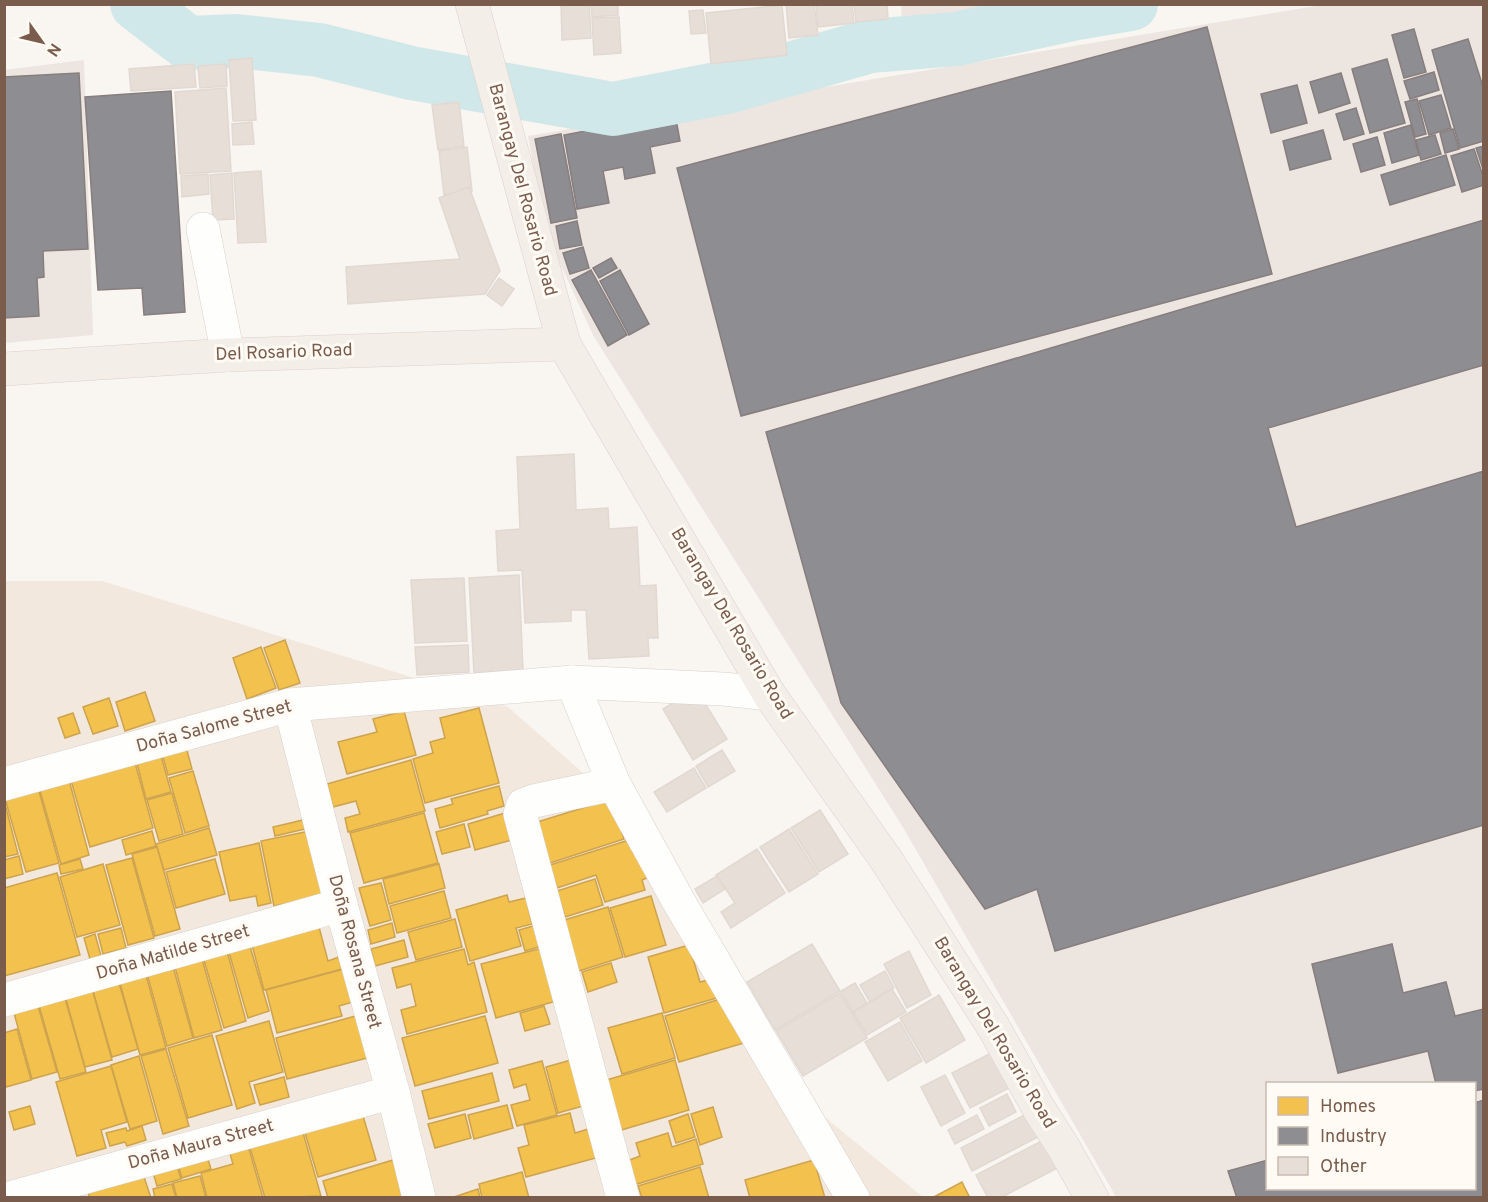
<svg xmlns="http://www.w3.org/2000/svg" width="1488" height="1202" viewBox="0 0 1488 1202" font-family="Overpass,sans-serif">
  <style>
    .residential { fill: #f2e8de }
    .industrial { fill: #ede5e0; fill-rule: evenodd }
    .homes { fill: #f2c14e; stroke: #cea34e; stroke-width: 1.5 }
    .industry { fill: #8d8d92; stroke: #877e7d; stroke-width: 1.5 }
    .lines { fill: none; stroke-linecap: round; stroke-linejoin: round }
    .river { stroke: #d0e8ea; stroke-width: 54 }
    .building { fill: #e6ded7; stroke: #e2d8d2; stroke-width: 1.5 }
    .minor-casing { stroke: #d7d1cb; stroke-width: 34 }
    .major-casing { stroke: #dad1cc; stroke-width: 34 }
    .minor { stroke: #fefefd; stroke-width: 33 }
    .major { stroke: #f3eee8; stroke-width: 33 }
    .labels { text-anchor: middle; dominant-baseline: central; stroke-width: 6; stroke-linejoin: round; paint-order: stroke }
    .street-label { font-size: 18px; fill: #7a5c4d; stroke: #fffaf3 }
  </style>
  <rect width="100%" height="100%" fill="#f9f5f0"/>
  <polygon class="residential" points="5,581 102,581 508,707 639,822 806,1102 923,1197 5,1198"/>
  <g class="industrial">
    <polygon points="901,4 997,4 997,5 902,21"/>
    <path d="M1322,5H1483V1197H1116L904,829L593,335L544,229L528,136ZM1268,1084H1474V1188H1268Z"/>
    <polygon points="84,60 93,335 5,343 4,70"/>
  </g>
  <g class="homes">
    <polygon points="285,640 300,683 279,690 264,648"/>
    <polygon points="261,647 276,688 247,699 233,658"/>
    <polygon points="145,692 155,721 125,731 116,702"/>
    <polygon points="109,698 118,726 93,734 83,707"/>
    <polygon points="479,708 499,783 425,803 413,759 433,753 430,742 445,738 440,718"/>
    <polygon points="404,711 416,755 347,774 338,742 377,732 373,719"/>
    <polygon points="73,713 80,733 65,738 58,718"/>
    <polygon points="185,743 192,769 168,775 161,750"/>
    <polygon points="160,752 171,792 146,799 136,759"/>
    <polygon points="134,759 153,828 90,847 70,777"/>
    <polygon points="411,760 425,811 348,832 345,818 360,814 356,801 333,807 327,784"/>
    <polygon points="193,771 209,826 185,833 169,778"/>
    <polygon points="68,776 89,855 61,864 38,784"/>
    <polygon points="37,784 59,863 26,872 4,795"/>
    <polygon points="499,786 504,806 487,811 488,814 440,828 435,809 453,804 451,799"/>
    <polygon points="172,793 183,834 159,841 147,800"/>
    <polygon points="612,799 624,839 547,864 534,823"/>
    <polygon points="4,800 18,854 4,857"/>
    <polygon points="424,813 438,863 364,883 350,833"/>
    <polygon points="505,813 512,840 475,850 468,824"/>
    <polygon points="303,820 305,829 275,836 273,827"/>
    <polygon points="464,824 470,847 442,854 436,832"/>
    <polygon points="209,828 217,855 164,870 156,844"/>
    <polygon points="152,831 156,846 126,855 122,840"/>
    <polygon points="310,831 323,896 274,906 261,841"/>
    <polygon points="629,840 633,853 641,851 649,877 642,880 645,890 605,902 596,875 557,888 550,865"/>
    <polygon points="259,843 271,903 258,906 256,896 230,901 219,852"/>
    <polygon points="157,847 180,929 155,936 132,854"/>
    <polygon points="19,856 23,874 4,879 4,860"/>
    <polygon points="132,858 154,938 128,945 106,865"/>
    <polygon points="80,859 83,869 61,874 59,865"/>
    <polygon points="215,859 225,894 176,908 166,872"/>
    <polygon points="103,864 120,925 77,937 60,877"/>
    <polygon points="439,864 445,888 389,904 383,879"/>
    <polygon points="57,873 80,955 4,976 4,888"/>
    <polygon points="595,879 603,905 565,917 557,891"/>
    <polygon points="381,883 391,920 370,926 359,888"/>
    <polygon points="444,891 451,918 397,933 390,906"/>
    <polygon points="507,895 509,902 526,898 532,924 516,928 521,946 470,961 456,910"/>
    <polygon points="651,896 666,945 625,957 610,908"/>
    <polygon points="608,907 623,957 579,971 564,920"/>
    <polygon points="455,919 462,947 416,960 408,932"/>
    <polygon points="392,923 395,937 371,944 368,930"/>
    <polygon points="540,924 545,945 525,951 519,930"/>
    <polygon points="319,927 328,961 339,957 342,969 264,990 252,945"/>
    <polygon points="121,928 126,948 103,954 98,934"/>
    <polygon points="95,934 101,956 90,959 84,938"/>
    <polygon points="404,940 408,957 375,966 371,949"/>
    <polygon points="249,943 269,1011 248,1018 228,949"/>
    <polygon points="689,945 700,982 712,979 717,998 664,1013 648,957"/>
    <polygon points="546,947 560,1000 496,1018 481,964"/>
    <polygon points="464,949 468,965 474,962 487,1012 407,1034 401,1010 416,1006 411,984 397,988 392,968"/>
    <polygon points="227,951 246,1021 224,1028 203,957"/>
    <polygon points="202,959 222,1030 194,1038 175,967"/>
    <polygon points="172,963 193,1038 167,1046 146,970"/>
    <polygon points="611,963 617,982 588,992 582,972"/>
    <polygon points="144,968 166,1048 140,1055 118,976"/>
    <polygon points="344,969 353,1002 339,1006 342,1016 277,1033 266,990"/>
    <polygon points="117,976 138,1049 112,1057 91,984"/>
    <polygon points="91,985 112,1060 85,1067 64,992"/>
    <polygon points="64,995 86,1072 60,1079 38,1002"/>
    <polygon points="730,996 744,1043 679,1062 665,1016"/>
    <polygon points="38,1006 57,1072 32,1079 14,1013"/>
    <polygon points="544,1006 550,1024 525,1031 520,1013"/>
    <polygon points="662,1013 675,1058 622,1074 608,1028"/>
    <polygon points="359,1015 371,1057 287,1079 276,1038"/>
    <polygon points="485,1016 498,1063 415,1086 402,1038"/>
    <polygon points="269,1021 283,1072 249,1082 255,1103 237,1109 216,1036"/>
    <polygon points="17,1029 31,1080 6,1087 4,1080 4,1033"/>
    <polygon points="212,1035 232,1105 188,1118 168,1048"/>
    <polygon points="166,1049 189,1126 163,1134 141,1056"/>
    <polygon points="139,1056 157,1121 130,1129 111,1065"/>
    <polygon points="571,1060 583,1106 558,1113 546,1067"/>
    <polygon points="675,1060 689,1110 618,1131 603,1081"/>
    <polygon points="542,1061 557,1115 517,1126 511,1105 530,1100 526,1084 514,1088 509,1070"/>
    <polygon points="111,1066 127,1122 101,1130 106,1148 77,1156 56,1082"/>
    <polygon points="492,1073 499,1101 429,1119 422,1091"/>
    <polygon points="284,1077 289,1097 260,1105 254,1085"/>
    <polygon points="507,1105 513,1128 474,1139 468,1115"/>
    <polygon points="30,1106 35,1124 14,1130 9,1112"/>
    <polygon points="713,1107 722,1137 700,1145 691,1114"/>
    <polygon points="361,1109 376,1160 318,1177 303,1126"/>
    <polygon points="570,1113 575,1133 595,1127 603,1156 526,1177 518,1148 529,1145 524,1125"/>
    <polygon points="465,1114 471,1138 435,1148 428,1124"/>
    <polygon points="688,1114 695,1137 676,1143 669,1121"/>
    <polygon points="142,1126 146,1140 127,1146 125,1142 110,1146 106,1133 126,1128 127,1131"/>
    <polygon points="302,1129 321,1196 265,1198 249,1144"/>
    <polygon points="668,1133 672,1147 696,1139 703,1164 634,1185 627,1161 640,1156 636,1143"/>
    <polygon points="247,1142 263,1198 207,1198 201,1173 233,1164 228,1147"/>
    <polygon points="206,1153 211,1169 182,1178 177,1162"/>
    <polygon points="393,1160 403,1198 328,1198 323,1181"/>
    <polygon points="814,1160 825,1198 750,1198 745,1180"/>
    <polygon points="176,1162 181,1179 157,1186 152,1169"/>
    <polygon points="700,1167 709,1198 642,1198 638,1186"/>
    <polygon points="142,1171 151,1198 90,1198 87,1190"/>
    <polygon points="522,1172 529,1198 482,1198 479,1184"/>
    <polygon points="200,1176 206,1198 177,1198 173,1183"/>
    <polygon points="962,1182 970,1198 932,1198"/>
    <polygon points="172,1184 176,1198 155,1198 153,1189"/>
    <polygon points="478,1189 480,1198 451,1198"/>
  </g>
  <g class="industry">
    <polygon points="1207,27 1272,274 741,416 677,168"/>
    <polygon points="1414,29 1426,72 1404,78 1392,35"/>
    <polygon points="1468,39 1484,90 1484,141 1460,148 1432,50"/>
    <polygon points="1387,59 1405,123 1370,133 1352,69"/>
    <polygon points="1434,72 1439,90 1410,99 1404,81"/>
    <polygon points="79,73 88,249 43,251 44,277 37,278 39,316 4,318 4,77"/>
    <polygon points="1341,73 1350,103 1319,113 1310,82"/>
    <polygon points="1297,85 1307,123 1271,133 1261,94"/>
    <polygon points="171,91 185,312 144,315 142,288 98,290 85,97"/>
    <polygon points="1441,95 1451,128 1429,135 1419,101"/>
    <polygon points="1417,99 1426,134 1415,137 1405,102"/>
    <polygon points="1356,108 1364,134 1344,140 1336,114"/>
    <polygon points="675,114 680,141 650,147 655,173 625,179 623,167 603,171 609,203 577,209 564,135"/>
    <polygon points="1411,125 1419,155 1392,163 1384,133"/>
    <polygon points="1453,129 1459,149 1445,153 1440,133"/>
    <polygon points="1323,130 1331,159 1290,170 1283,141"/>
    <polygon points="561,134 577,218 551,223 535,139"/>
    <polygon points="1435,135 1441,154 1421,160 1416,140"/>
    <polygon points="1377,137 1385,165 1361,172 1353,144"/>
    <polygon points="1484,146 1484,172 1476,148"/>
    <polygon points="1474,149 1484,179 1484,185 1462,192 1451,156"/>
    <polygon points="1446,155 1455,185 1390,205 1381,175"/>
    <polygon points="1484,220 1484,365 1268,428 1296,527 1484,471 1484,825 1055,951 1037,889 985,909 841,703 766,432"/>
    <polygon points="577,221 582,245 560,249 556,226"/>
    <polygon points="583,247 589,268 570,274 563,253"/>
    <polygon points="611,258 617,268 599,278 593,268"/>
    <polygon points="591,270 627,335 608,346 572,280"/>
    <polygon points="620,270 649,324 629,335 600,281"/>
    <polygon points="1392,944 1403,993 1446,982 1455,1016 1484,1009 1484,1089 1474,1091 1474,1084 1436,1084 1428,1051 1338,1073 1312,964"/>
    <polygon points="1484,1100 1484,1198 1237,1198 1228,1171 1268,1160 1268,1188 1474,1188 1474,1103"/>
  </g>
  <g class="lines">
    <polyline class="river" points="137,4 188,43 236,41 319,50 411,73 613,109 727,87 870,46 956,39 1072,14 1131,4"/>
  </g>
  <g class="building">
    <polygon points="561,4 589,4 591,38 562,40"/>
    <polygon points="591,4 618,4 618,15 592,17"/>
    <polygon points="786,4 814,4 818,35 789,38"/>
    <polygon points="816,4 852,4 854,23 818,27"/>
    <polygon points="854,4 887,4 888,19 856,22"/>
    <polygon points="782,5 787,55 711,64 706,13"/>
    <polygon points="703,10 706,33 691,34 689,11"/>
    <polygon points="619,17 621,53 594,55 592,18"/>
    <polygon points="252,58 256,120 233,121 229,60"/>
    <polygon points="194,64 196,87 131,91 129,69"/>
    <polygon points="226,64 227,86 200,88 198,66"/>
    <polygon points="226,88 231,171 180,174 175,92"/>
    <polygon points="459,102 464,146 438,150 432,105"/>
    <polygon points="252,122 254,144 233,145 232,124"/>
    <polygon points="467,147 472,191 444,195 439,151"/>
    <polygon points="261,171 266,242 238,243 234,173"/>
    <polygon points="232,173 234,219 213,220 210,175"/>
    <polygon points="208,174 209,194 182,197 181,176"/>
    <polygon points="469,187 500,271 485,294 348,304 346,267 460,259 439,198"/>
    <polygon points="499,278 514,289 502,306 487,295"/>
    <polygon points="574,454 576,510 608,508 609,529 637,527 640,586 656,585 658,638 648,638 649,656 589,659 586,610 571,610 571,621 525,623 522,570 498,571 496,531 520,529 517,457"/>
    <polygon points="519,575 523,670 474,673 469,578"/>
    <polygon points="464,578 467,641 415,643 411,580"/>
    <polygon points="468,645 469,672 417,675 415,647"/>
    <polygon points="696,689 727,739 693,760 663,709"/>
    <polygon points="722,750 735,771 708,787 696,766"/>
    <polygon points="694,768 706,788 667,812 654,792"/>
    <polygon points="820,810 848,854 819,872 791,828"/>
    <polygon points="789,829 818,874 789,892 760,847"/>
    <polygon points="757,849 785,893 731,928 721,912 735,903 716,875"/>
    <polygon points="717,876 725,889 703,903 695,889"/>
    <polygon points="812,944 840,991 775,1030 747,982"/>
    <polygon points="909,951 931,995 907,1008 884,964"/>
    <polygon points="885,971 894,988 870,1002 860,985"/>
    <polygon points="855,983 867,1003 853,1012 841,991"/>
    <polygon points="892,989 906,1012 867,1035 853,1012"/>
    <polygon points="840,993 867,1038 803,1076 776,1031"/>
    <polygon points="939,995 965,1040 926,1063 900,1018"/>
    <polygon points="900,1022 922,1061 888,1081 865,1042"/>
    <polygon points="993,1052 1011,1087 970,1108 952,1073"/>
    <polygon points="945,1075 965,1113 941,1126 921,1087"/>
    <polygon points="1007,1094 1016,1112 989,1126 980,1108"/>
    <polygon points="1028,1113 1040,1136 972,1171 961,1148"/>
    <polygon points="977,1115 984,1129 955,1144 948,1130"/>
    <polygon points="1053,1135 1067,1163 1000,1198 988,1198 976,1175"/>
  </g>
  <g class="lines">
    <defs>
      <g id="minor">
        <polyline points="203,229 228,355"/>
        <polyline points="572,682 614,784 679,902 853,1198"/>
        <polyline points="290,705 341,905 393,1092 419,1198"/>
        <polyline points="4,784 290,705 572,682 723,689 769,694"/>
        <polyline points="614,784 534,801 523,805 520,814 623,1198"/>
        <polyline points="4,1000 341,905"/>
        <polyline points="10,1198 393,1092"/>
      </g>
      <g id="major">
        <polyline points="472,4 564,344 769,694 885,858 994,1028 1039,1109 1064,1148 1092,1198"/>
        <polyline points="4,369 228,355 564,344"/>
      </g>
    </defs>
    <use href="#minor" class="minor-casing"/>
    <use href="#major" class="major-casing"/>
    <use href="#minor" class="minor"/>
    <use href="#major" class="major"/>
  </g>
  <g class="labels">
    <g class="street-label">
      <text transform="translate(522 190) rotate(75)">Barangay Del Rosario Road</text>
      <text transform="translate(284 353) rotate(-2)">Del Rosario Road</text>
      <text transform="translate(731 624) rotate(59)">Barangay Del Rosario Road</text>
      <text transform="translate(214 727) rotate(-15)">Doña Salome Street</text>
      <text transform="translate(354 952) rotate(75)">Doña Rosana Street</text>
      <text transform="translate(173 953) rotate(-16)">Doña Matilde Street</text>
      <text transform="translate(994 1033) rotate(59)">Barangay Del Rosario Road</text>
      <text transform="translate(201 1145) rotate(-15)">Doña Maura Street</text>
    </g>
  </g>
  <rect width="1488" height="1202" fill="none" stroke="#7a5c4d" stroke-width="12"/>
  <rect x="1266" y="1082" width="210" height="108" fill="#fffaf3" stroke="#cabbb1" stroke-width="1.5"/>
  <rect x="1278" y="1097" width="30" height="18" fill="#f2c14e" stroke="#cabbb1" stroke-width="1.5"/>
  <text x="1320" y="1112" font-size="18" fill="#7a5c4d">Homes</text>
  <rect x="1278" y="1127" width="30" height="18" fill="#8d8d92" stroke="#cabbb1" stroke-width="1.5"/>
  <text x="1320" y="1142" font-size="18" fill="#7a5c4d">Industry</text>
  <rect x="1278" y="1157" width="30" height="18" fill="#e6ded7" stroke="#cabbb1" stroke-width="1.5"/>
  <text x="1320" y="1172" font-size="18" fill="#7a5c4d">Other</text>
  <g transform="translate(42 42) rotate(124)" stroke="#fffaf3" stroke-width="4.5" paint-order="stroke">
  <path d="M0-4.5L10 22L0 15L-10 22Z" fill="#7a5c4d"/>
  <text y="-9" font-size="16" font-weight="bold" text-anchor="middle" fill="#7a5c4d">N</text>
  </g>
</svg>
